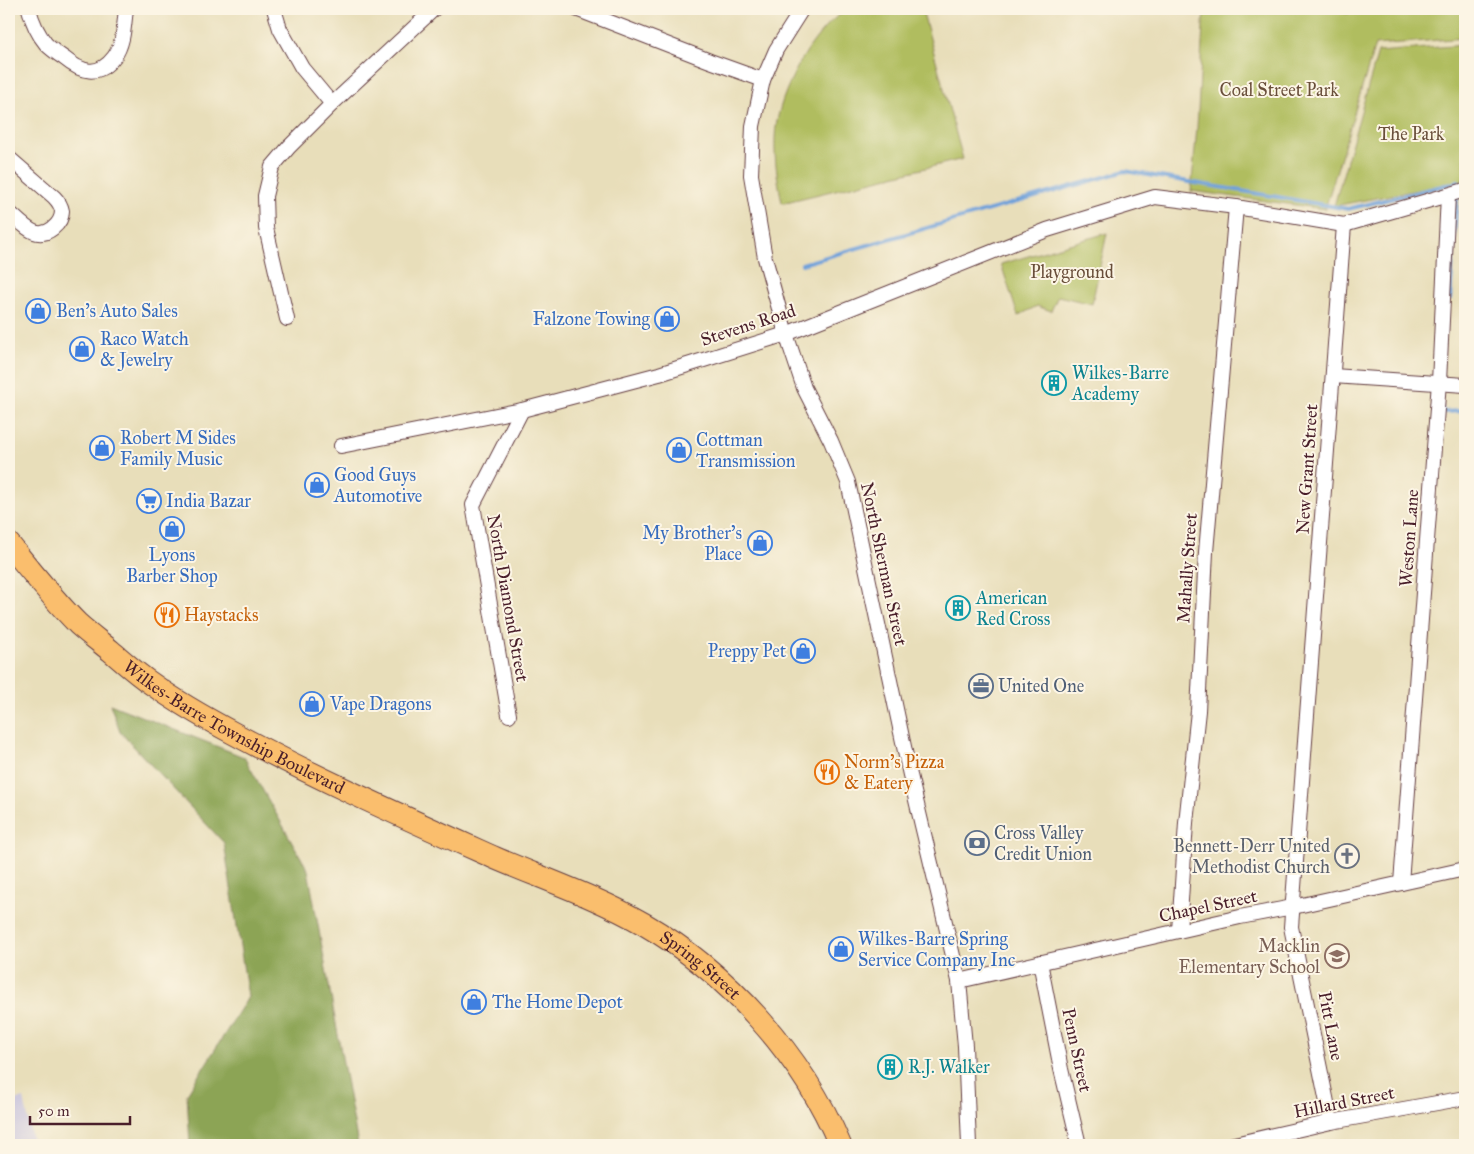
<svg xmlns="http://www.w3.org/2000/svg" width="1474" height="1154" viewBox="0 0 1474 1154" font-family="'IM FELL Great Primer',serif">
  <style>
    .industrial { fill: #c4c0db }
    .green { fill: #b0bd5e; stroke: #7d6e44 }
    .forest { fill: #8ca455; stroke: #6b6240 }
    .lines { fill: none; stroke-linecap: round; stroke-linejoin: round }
    .stream { stroke: #6fa1da; stroke-width: 4 }
    .minor-casing { stroke: #623c40; stroke-width: 16 }
    .primary-casing { stroke: #623c40; stroke-width: 24 }
    .minor { stroke: #fff; stroke-width: 14 }
    .primary { stroke: #fabe6d; stroke-width: 22 }
    .labels { text-anchor: middle; dominant-baseline: central; stroke-width: 4; stroke-linejoin: round; paint-order: stroke }
    .park-label { font-size: 18px; fill: #694e3a; stroke: #fcf5e5 }
    .shop-label { font-size: 18px; fill: #366cbe; stroke: #fcf5e5; text-anchor: start }
    .street-label { font-size: 18px; fill: #4a1f2b; stroke: #fcf5e5 }
    .culture-label { font-size: 18px; fill: #0d838f; stroke: #fcf5e5; text-anchor: start }
    .food-label { font-size: 18px; fill: #c56008; stroke: #fcf5e5; text-anchor: start }
    .service-label { font-size: 18px; fill: #4e5e75; stroke: #fcf5e5; text-anchor: start }
    .worship-label { font-size: 18px; fill: #5b616d; stroke: #fcf5e5; text-anchor: end }
    .education-label { font-size: 18px; fill: #785e54; stroke: #fcf5e5; text-anchor: end }
  </style>
  <rect width="100%" height="100%" fill="#fcf5e5"/>
  <filter id="ink" filterUnits="userSpaceOnUse"><feTurbulence type="fractalNoise" baseFrequency=".02" numOctaves="2"/><feDisplacementMap in="SourceGraphic" scale="10" xChannelSelector="R" yChannelSelector="G"/><feConvolveMatrix kernelMatrix="1 2 1 2 8 2 1 2 1" color-interpolation-filters="sRGB"/></filter>
  <filter id="wash" filterUnits="userSpaceOnUse"><feTurbulence type="fractalNoise" baseFrequency=".0096" numOctaves="4" result="noise"/><feDisplacementMap in="SourceGraphic" scale="20" xChannelSelector="R" yChannelSelector="G"/><feGaussianBlur stdDeviation="1.12" result="paint"/><feColorMatrix in="noise" values="0 0 0 0 0 0 0 0 0 0 0 0 0 0 0 0 0 1.4 0 .05"/><feComposite in="paint" operator="in"/></filter>
  <g filter="url(#wash)">
    <rect width="100%" height="100%" fill="#e8deba"/>
    <polygon class="industrial" points="24,1098 33,1145 9,1145 9,1102"/>
    <g class="green">
      <path d="M850,9H922L963,159L782,203C778,181 774,161 775,138C776,100 805,44 834,19C839,15 845,12 850,9Z"/>
      <polygon points="1204,9 1330,9 1348,14 1350,9 1465,9 1465,38 1375,45 1325,209 1191,191 1197,128"/>
      <polygon points="1465,45 1465,181 1334,206 1378,52"/>
      <polygon points="1107,233 1092,304 1058,296 1051,311 1037,306 1018,316 1001,264"/>
    </g>
    <polygon class="forest" points="110,704 244,757 308,870 358,1145 190,1145 187,1094 248,997 224,843 120,732"/>
    <g class="lines">
      <g class="stream">
        <polyline points="802,264 1125,171 1348,209 1458,182 1457,189"/>
        <polyline points="1450,299 1457,196"/>
        <polyline points="1442,408 1442,412 1465,411"/>
      </g>
    </g>
  </g>
  <g filter="url(#ink)">
    <g class="lines">
      <defs>
        <g id="minor">
          <path d="M29,9C32,21 38,34 46,44C51,49 58,54 64,58C81,72 98,78 114,57C124,44 124,24 126,9"/>
          <polyline points="274,9 280,29 302,68 332,104 434,9"/>
          <polyline points="576,9 710,61 763,80"/>
          <polyline points="802,9 776,50 763,80 753,126 751,175 765,258 786,334 804,388 831,441 848,482 910,775 959,981 965,1046 969,1145"/>
          <path d="M9,158L54,197C58,201 61,205 62,211C62,224 47,237 34,232C25,228 16,218 9,212"/>
          <polyline points="287,319 266,228 265,196 272,167 289,147 332,104"/>
          <polyline points="1333,376 1465,385"/>
          <polyline points="341,446 522,410 659,374 786,334 1047,230 1155,197 1236,207 1344,225 1465,190"/>
          <polyline points="509,715 473,505 522,410"/>
          <polyline points="1401,883 1439,382 1448,195"/>
          <polyline points="1179,931 1186,823 1198,711 1206,552 1236,207"/>
          <polyline points="1040,962 1061,1069 1079,1145"/>
          <polyline points="959,981 1240,917 1293,907 1465,869"/>
          <polyline points="1331,1122 1291,927 1344,225"/>
          <polyline points="1230,1145 1331,1122 1465,1098"/>
        </g>
        <g id="primary">
          <path id="s1" d="M9,544C31,571 53,599 78,624C88,633 100,642 111,651C124,662 137,674 152,684C177,702 205,718 233,733C318,779 406,818 495,858C544,879 597,897 644,924C727,972 803,1056 840,1145"/>
        </g>
      </defs>
      <use href="#minor" class="minor-casing"/>
      <use href="#primary" class="primary-casing"/>
      <use href="#minor" class="minor"/>
      <use href="#primary" class="primary"/>
    </g>
  </g>
  <defs>
    <symbol id="shop-ring" viewBox="-11 -11 22 22"><circle r="9.5" fill="#fcf5e5" stroke="#3f7fe0" stroke-width="1.5"/><path d="M-5-2.5h2.3a2.7 3.5 0 0 1 5.4 0H5L5.5 6h-11ZM-1.5-2.5h3a1.5 2.3 0 0 0-3 0Z" fill="#3f7fe0"/></symbol>
    <symbol id="building-ring" viewBox="-11 -11 22 22"><circle r="9.5" fill="#fcf5e5" stroke="#0f9aa8" stroke-width="1.5"/><path d="M-4-6H4V6H1V3H-1V6H-4ZM-2.5-4.3h1.7v1.8h-1.7ZM.8-4.3h1.7v1.8H.8ZM-2.5-1h1.7V.8h-1.7ZM.8-1h1.7V.8H.8Z" fill="#0f9aa8"/></symbol>
    <symbol id="supermarket-ring" viewBox="-11 -11 22 22"><circle r="9.5" fill="#fcf5e5" stroke="#3f7fe0" stroke-width="1.5"/><path d="M-6-5.5h2.5l.6 2H6L4.5 2H-2.5L-4.4-4H-6ZM-1.5 3.2a1.3 1.3 0 1 0 .1 0ZM3 3.2a1.3 1.3 0 1 0 .1 0Z" fill="#3f7fe0"/></symbol>
    <symbol id="restaurant-ring" viewBox="-11 -11 22 22"><circle r="9.5" fill="#fcf5e5" stroke="#e8710a" stroke-width="1.5"/><path d="M-5-6h1v4h1v-4h1v4h1v-4h1v5L-1.5 .5V6h-2V.5L-5-1ZM5-6V6H3V1.5H1.5Q1.5-4 5-6Z" fill="#e8710a"/></symbol>
    <symbol id="office-ring" viewBox="-11 -11 22 22"><circle r="9.5" fill="#fcf5e5" stroke="#5c6f8a" stroke-width="1.5"/><path d="M-6-3h4V-5.5h4V-3h4V5H-6ZM-1-4.5V-3h2v-1.5ZM-6 0V1H6V0Z" fill="#5c6f8a"/></symbol>
    <symbol id="bank-ring" viewBox="-11 -11 22 22"><circle r="9.5" fill="#fcf5e5" stroke="#5c6f8a" stroke-width="1.5"/><path d="M-6-4H6V4H-6ZM0-2.3a2.3 2.3 0 1 0 0 4.6a2.3 2.3 0 1 0 0-4.6Z" fill="#5c6f8a"/></symbol>
    <symbol id="church-ring" viewBox="-11 -11 22 22"><circle r="9.5" fill="#fcf5e5" stroke="#6b7280" stroke-width="1.5"/><path d="M-1.2-6h2.4v3.5h3.3v2.4h-3.3V6h-2.4V-.1h-3.3v-2.4h3.3Z" fill="#6b7280"/></symbol>
    <symbol id="school-ring" viewBox="-11 -11 22 22"><circle r="9.5" fill="#fcf5e5" stroke="#8d6e63" stroke-width="1.5"/><path d="M0-5L7-2L0 1L-7-2ZM-4 1L0 2.5L4 1V4Q0 6-4 4Z" fill="#8d6e63"/></symbol>
  </defs>
  <g fill-rule="evenodd">
    <use href="#shop-ring" x="24" y="297" width="28" height="28"/>
    <use href="#shop-ring" x="653" y="305" width="28" height="28"/>
    <use href="#shop-ring" x="68" y="335" width="28" height="28"/>
    <use href="#building-ring" x="1040" y="369" width="28" height="28"/>
    <use href="#shop-ring" x="88" y="434" width="28" height="28"/>
    <use href="#shop-ring" x="665" y="436" width="28" height="28"/>
    <use href="#shop-ring" x="303" y="471" width="28" height="28"/>
    <use href="#supermarket-ring" x="135" y="487" width="28" height="28"/>
    <use href="#shop-ring" x="158" y="515" width="28" height="28"/>
    <use href="#shop-ring" x="746" y="529" width="28" height="28"/>
    <use href="#building-ring" x="944" y="594" width="28" height="28"/>
    <use href="#restaurant-ring" x="153" y="601" width="28" height="28"/>
    <use href="#shop-ring" x="789" y="637" width="28" height="28"/>
    <use href="#office-ring" x="967" y="672" width="28" height="28"/>
    <use href="#shop-ring" x="298" y="690" width="28" height="28"/>
    <use href="#restaurant-ring" x="813" y="758" width="28" height="28"/>
    <use href="#bank-ring" x="963" y="829" width="28" height="28"/>
    <use href="#church-ring" x="1333" y="842" width="28" height="28"/>
    <use href="#shop-ring" x="827" y="935" width="28" height="28"/>
    <use href="#school-ring" x="1323" y="942" width="28" height="28"/>
    <use href="#shop-ring" x="460" y="988" width="28" height="28"/>
    <use href="#building-ring" x="876" y="1053" width="28" height="28"/>
  </g>
  <g class="labels">
    <g class="park-label">
      <text x="1279" y="90">Coal Street Park</text>
      <text x="1411" y="134">The Park</text>
      <text x="1072" y="272">Playground</text>
    </g>
    <g class="shop-label">
      <text x="56" y="311">Ben's Auto Sales</text>
      <text x="650" y="319" text-anchor="end">Falzone Towing</text>
      <text x="100" y="339">Raco Watch<tspan x="100" dy="21">&amp; Jewelry</tspan></text>
      <text x="120" y="438">Robert M Sides<tspan x="120" dy="21">Family Music</tspan></text>
      <text x="696" y="440">Cottman<tspan x="696" dy="21">Transmission</tspan></text>
      <text x="334" y="475">Good Guys<tspan x="334" dy="21">Automotive</tspan></text>
      <text x="166" y="501">India Bazar</text>
      <text x="742" y="533" text-anchor="end">My Brother's<tspan x="742" dy="21">Place</tspan></text>
      <text x="172" y="555" text-anchor="middle">Lyons<tspan x="172" dy="21">Barber Shop</tspan></text>
      <text x="786" y="651" text-anchor="end">Preppy Pet</text>
      <text x="330" y="704">Vape Dragons</text>
      <text x="858" y="939">Wilkes-Barre Spring<tspan x="858" dy="21">Service Company Inc</tspan></text>
      <text x="492" y="1002">The Home Depot</text>
    </g>
    <g class="street-label">
      <text transform="translate(748 325) rotate(-18)">Stevens Road</text>
      <text transform="translate(1307 469) rotate(-86)">New Grant Street</text>
      <text transform="translate(1409 538) rotate(-86)">Weston Lane</text>
      <text transform="translate(884 564) rotate(78)">North Sherman Street</text>
      <text transform="translate(1187 568) rotate(-86)">Mahally Street</text>
      <text transform="translate(508 598) rotate(80)">North Diamond Street</text>
      <text stroke="none"><textPath href="#s1" startOffset="294">Wilkes-Barre Township Boulevard</textPath></text>
      <text transform="translate(1208 906) rotate(-12)">Chapel Street</text>
      <text stroke="none"><textPath href="#s1" startOffset="819">Spring Street</textPath></text>
      <text transform="translate(1331 1026) rotate(79)">Pitt Lane</text>
      <text transform="translate(1077 1050) rotate(78)">Penn Street</text>
      <text transform="translate(1344 1102) rotate(-11)">Hillard Street</text>
    </g>
    <g class="culture-label">
      <text x="1072" y="373">Wilkes-Barre<tspan x="1072" dy="21">Academy</tspan></text>
      <text x="976" y="598">American<tspan x="976" dy="21">Red Cross</tspan></text>
      <text x="908" y="1067">R.J. Walker</text>
    </g>
    <g class="food-label">
      <text x="184" y="615">Haystacks</text>
      <text x="844" y="762">Norm's Pizza<tspan x="844" dy="21">&amp; Eatery</tspan></text>
    </g>
    <g class="service-label">
      <text x="998" y="686">United One</text>
      <text x="994" y="833">Cross Valley<tspan x="994" dy="21">Credit Union</tspan></text>
    </g>
    <g class="worship-label">
      <text x="1330" y="846">Bennett-Derr United<tspan x="1330" dy="21">Methodist Church</tspan></text>
    </g>
    <g class="education-label">
      <text x="1320" y="946">Macklin<tspan x="1320" dy="21">Elementary School</tspan></text>
    </g>
  </g>
  <rect width="1474" height="1154" fill="none" stroke="#fcf5e5" stroke-width="30"/>
  <path d="M30 1116v8h100v-8" fill="none" stroke="#4a1f2b" stroke-width="2.5"/>
  <text x="38" y="1116" font-size="15" fill="#4a1f2b" stroke="#fcf5e5" stroke-width="4" paint-order="stroke">50 m</text>
</svg>
